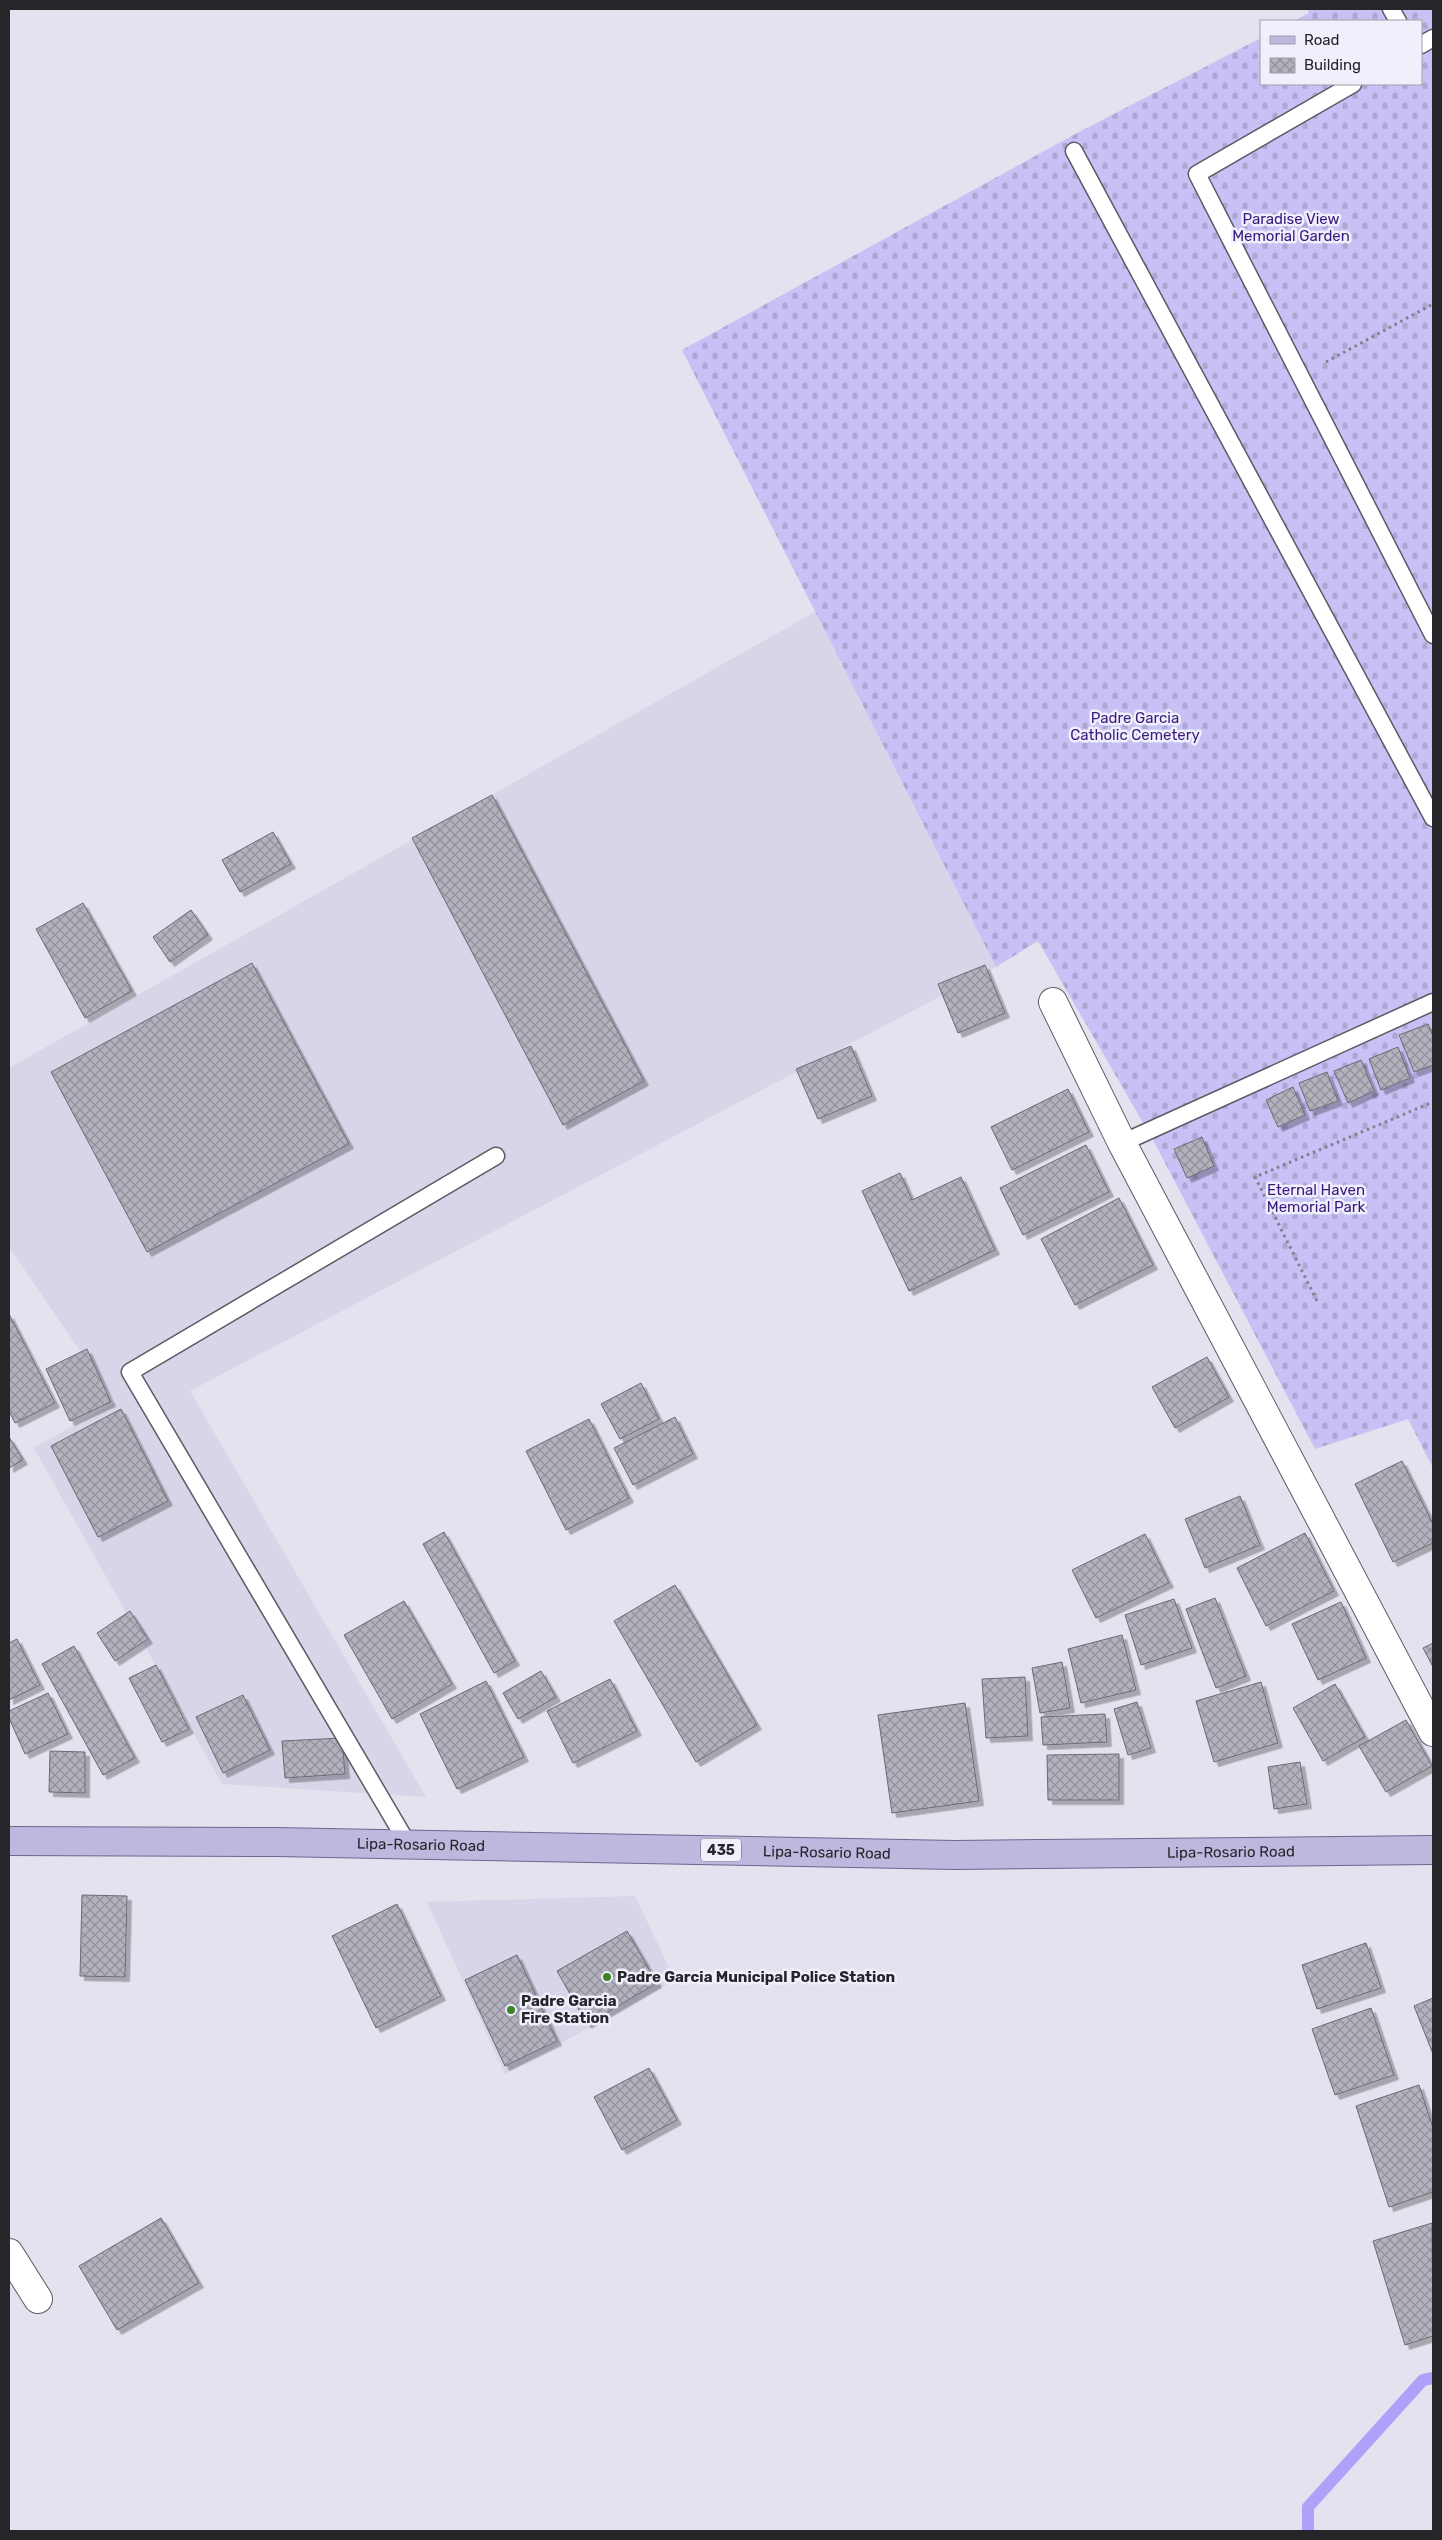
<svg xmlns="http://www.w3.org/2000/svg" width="1442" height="2540" viewBox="0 0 1442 2540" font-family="Rubik,sans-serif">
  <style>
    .built { fill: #d7d5e8 }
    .cemetery { fill: url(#cemetery-stones) }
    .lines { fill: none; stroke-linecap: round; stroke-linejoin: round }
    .stream { stroke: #afa1f9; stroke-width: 12 }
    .building { fill: url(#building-cross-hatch); stroke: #6b6a74; filter: url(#shadow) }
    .lane-casing { stroke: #5b5a65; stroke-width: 19 }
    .street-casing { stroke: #5b5a65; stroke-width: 30 }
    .primary-casing { stroke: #6c6691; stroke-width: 30 }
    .path { stroke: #818088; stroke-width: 3; stroke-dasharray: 2.5 4; stroke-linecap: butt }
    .lane { stroke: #fff; stroke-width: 16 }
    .street { stroke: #fff; stroke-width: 28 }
    .primary { stroke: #beb8df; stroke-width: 28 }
    .poi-dot { fill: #3a832a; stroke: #f0effc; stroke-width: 2 }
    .labels { text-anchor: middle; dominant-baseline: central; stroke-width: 5; stroke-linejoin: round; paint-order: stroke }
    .shield { fill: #f0effc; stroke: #636269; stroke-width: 1 }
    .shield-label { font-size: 14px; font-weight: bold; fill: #26262a }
    .park-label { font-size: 15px; fill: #3a1a7d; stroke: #f0effc }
    .street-label { font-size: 15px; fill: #26262a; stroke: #f0effc }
    .poi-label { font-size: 15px; font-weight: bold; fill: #26262a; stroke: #f0effc; text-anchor: start }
  </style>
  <defs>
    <pattern id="cemetery-stones" width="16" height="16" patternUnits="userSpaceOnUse" patternTransform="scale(1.25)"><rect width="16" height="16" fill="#c7c1f5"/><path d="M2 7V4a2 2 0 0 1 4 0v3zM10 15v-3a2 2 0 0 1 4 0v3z" fill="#aba6d2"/></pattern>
    <pattern id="building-cross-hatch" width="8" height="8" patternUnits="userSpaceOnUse" patternTransform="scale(1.25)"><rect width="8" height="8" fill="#b2b1bd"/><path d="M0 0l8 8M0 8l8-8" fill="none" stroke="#91909a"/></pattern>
    <filter id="shadow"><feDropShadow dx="4.5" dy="4.5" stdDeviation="0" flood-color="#0004"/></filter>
  </defs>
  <rect width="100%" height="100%" fill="#e3e2ee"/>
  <g class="built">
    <polygon points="815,612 996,967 190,1391 426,1797 222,1784 34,1448 115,1402 9,1247 9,1068"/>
    <polygon points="635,1896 675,1980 505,2074 427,1902"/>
  </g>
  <polygon class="cemetery" points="1307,9 1433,9 1433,1468 1408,1419 1315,1449 1153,1140 1038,941 996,967 682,350 1079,132 1261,38 1261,84 1421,84 1421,21 1294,21 1309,13"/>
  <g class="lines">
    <polyline class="stream" points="1308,2531 1308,2507 1423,2380 1433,2378"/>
  </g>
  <g class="building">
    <polygon points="492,795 644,1081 563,1125 412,838"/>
    <polygon points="273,832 291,864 240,892 222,860"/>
    <polygon points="83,903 132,991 85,1018 36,929"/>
    <polygon points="191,910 208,935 170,962 153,937"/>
    <polygon points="252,963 349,1144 147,1252 51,1072"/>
    <polygon points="985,965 1005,1013 958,1033 938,984"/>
    <polygon points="1428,1024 1433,1036 1433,1065 1414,1072 1399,1035"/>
    <polygon points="851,1046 872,1096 818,1119 796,1069"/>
    <polygon points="1398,1047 1410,1078 1381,1090 1369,1059"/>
    <polygon points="1361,1060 1374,1091 1348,1103 1334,1071"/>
    <polygon points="1327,1072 1338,1101 1310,1111 1299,1083"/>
    <polygon points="1293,1087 1305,1115 1278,1127 1266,1100"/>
    <polygon points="1068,1089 1089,1132 1012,1170 991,1127"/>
    <polygon points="1202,1137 1214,1166 1187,1178 1174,1149"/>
    <polygon points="1086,1145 1109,1192 1023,1235 1000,1188"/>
    <polygon points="900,1173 912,1200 961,1177 995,1250 909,1291 862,1191"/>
    <polygon points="1119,1198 1153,1265 1075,1305 1041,1239"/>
    <polygon points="9,1314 55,1403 15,1423 9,1411"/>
    <polygon points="87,1349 111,1402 70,1421 46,1369"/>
    <polygon points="1207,1357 1229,1397 1175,1428 1152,1387"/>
    <polygon points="641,1383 659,1419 620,1439 601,1404"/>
    <polygon points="121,1409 168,1501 98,1537 51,1446"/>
    <polygon points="675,1417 693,1454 633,1485 614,1448"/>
    <polygon points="589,1419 629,1498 566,1530 526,1451"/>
    <polygon points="9,1437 23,1460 9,1468"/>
    <polygon points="1402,1461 1433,1524 1433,1543 1393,1562 1355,1484"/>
    <polygon points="1240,1496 1260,1545 1205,1568 1185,1519"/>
    <polygon points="444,1532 515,1661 494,1673 423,1544"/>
    <polygon points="1305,1533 1334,1591 1266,1626 1237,1568"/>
    <polygon points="1145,1534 1169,1583 1096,1618 1072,1570"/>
    <polygon points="675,1585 757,1725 696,1762 614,1621"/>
    <polygon points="1215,1598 1246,1676 1216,1688 1186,1609"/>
    <polygon points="1174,1599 1192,1648 1141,1665 1125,1615"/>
    <polygon points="404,1601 452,1684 392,1719 344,1635"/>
    <polygon points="1341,1602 1366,1658 1318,1680 1292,1624"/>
    <polygon points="130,1611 148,1639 115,1661 97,1633"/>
    <polygon points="1122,1635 1136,1690 1081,1703 1068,1649"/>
    <polygon points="17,1639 40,1685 9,1700 9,1643"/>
    <polygon points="1433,1643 1433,1667 1423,1648"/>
    <polygon points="74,1646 135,1758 103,1775 42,1664"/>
    <polygon points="1062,1662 1070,1708 1040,1713 1032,1668"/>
    <polygon points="156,1665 189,1729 162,1742 129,1678"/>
    <polygon points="541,1671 556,1697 518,1719 503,1693"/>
    <polygon points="1025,1677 1028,1736 986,1738 982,1679"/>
    <polygon points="610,1679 637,1731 573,1763 547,1711"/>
    <polygon points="486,1681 524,1757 457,1789 420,1714"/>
    <polygon points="1261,1682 1278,1743 1214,1762 1196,1701"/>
    <polygon points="1335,1684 1365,1737 1323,1761 1293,1708"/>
    <polygon points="48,1693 68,1734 25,1754 9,1718 9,1711"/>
    <polygon points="243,1695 270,1750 223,1773 196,1717"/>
    <polygon points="1137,1702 1151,1748 1128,1755 1114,1709"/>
    <polygon points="965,1703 979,1801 892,1813 878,1715"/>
    <polygon points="1105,1714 1107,1742 1043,1745 1041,1717"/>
    <polygon points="1406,1720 1432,1766 1386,1792 1359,1746"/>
    <polygon points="342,1738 345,1774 285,1778 282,1741"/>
    <polygon points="50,1751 85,1752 85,1793 49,1792"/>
    <polygon points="1119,1754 1119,1800 1048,1800 1047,1755"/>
    <polygon points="1300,1762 1307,1804 1274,1809 1268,1767"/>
    <polygon points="82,1895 127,1896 125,1977 80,1976"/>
    <polygon points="397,1904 441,1996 376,2028 332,1936"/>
    <polygon points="627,1931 657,1983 587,2024 557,1971"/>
    <polygon points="1366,1943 1381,1988 1317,2009 1302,1965"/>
    <polygon points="517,1955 557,2041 505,2066 465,1980"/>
    <polygon points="1433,1998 1433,2054 1414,2006"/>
    <polygon points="1371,2008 1394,2075 1335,2095 1312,2029"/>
    <polygon points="649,2068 677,2120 622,2150 594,2097"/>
    <polygon points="1419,2085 1433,2128 1433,2192 1389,2207 1356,2106"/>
    <polygon points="161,2218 199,2283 117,2330 79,2266"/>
    <polygon points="1432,2223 1433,2336 1405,2345 1373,2241"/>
  </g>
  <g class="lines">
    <defs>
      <g id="lane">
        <polyline points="1391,9 1398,21"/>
        <polyline points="1421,45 1433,38"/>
        <polyline points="1353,84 1197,174 1433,635"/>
        <polyline points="1074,151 1433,818"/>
        <polyline points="1122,1143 1433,1002"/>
        <polyline points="408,1844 130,1372 496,1156"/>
      </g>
      <g id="street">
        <polyline points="1053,1002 1122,1143 1433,1732"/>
        <polyline points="9,2253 38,2299"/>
      </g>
      <g id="primary">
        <path id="s1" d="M9,1841L276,1842L955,1855L1433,1850"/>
      </g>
    </defs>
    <use href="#lane" class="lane-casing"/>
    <use href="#street" class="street-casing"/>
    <use href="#primary" class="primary-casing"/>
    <g class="path">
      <polyline points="1326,362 1433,304"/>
      <polyline points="1317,1301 1255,1177 1433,1102"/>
    </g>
    <use href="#lane" class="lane"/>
    <use href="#street" class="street"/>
    <use href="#primary" class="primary"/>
  </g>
  <g class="poi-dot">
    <circle cx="607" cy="1977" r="5"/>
    <circle cx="511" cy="2010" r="5"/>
  </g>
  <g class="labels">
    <rect class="shield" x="701" y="1838.5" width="40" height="23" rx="4"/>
    <g class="shield-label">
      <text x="721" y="1850">435</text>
    </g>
    <g class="park-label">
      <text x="1291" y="219">Paradise View<tspan x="1291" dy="17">Memorial Garden</tspan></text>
      <text x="1135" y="718">Padre Garcia<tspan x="1135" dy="17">Catholic Cemetery</tspan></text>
      <text x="1316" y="1190">Eternal Haven<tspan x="1316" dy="17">Memorial Park</tspan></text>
    </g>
    <g class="street-label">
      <text stroke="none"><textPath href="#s1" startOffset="412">Lipa-Rosario Road</textPath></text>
      <text stroke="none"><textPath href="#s1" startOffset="818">Lipa-Rosario Road</textPath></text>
      <text stroke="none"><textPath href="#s1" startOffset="1222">Lipa-Rosario Road</textPath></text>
    </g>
    <g class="poi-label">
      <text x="617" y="1977">Padre Garcia Municipal Police Station</text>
      <text x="521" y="2001">Padre Garcia<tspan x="521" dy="17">Fire Station</tspan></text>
    </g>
  </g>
  <rect width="1442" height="2540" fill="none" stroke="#26262a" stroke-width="20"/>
  <rect x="1260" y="20" width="162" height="65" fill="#f0effc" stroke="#9f9fa8"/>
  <rect x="1270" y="36" width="25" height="8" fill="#beb8df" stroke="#9f9fa8"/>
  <text x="1304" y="45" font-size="15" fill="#26262a">Road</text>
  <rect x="1270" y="58" width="25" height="15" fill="url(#building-cross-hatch)" stroke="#9f9fa8"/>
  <text x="1304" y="70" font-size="15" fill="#26262a">Building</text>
</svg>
